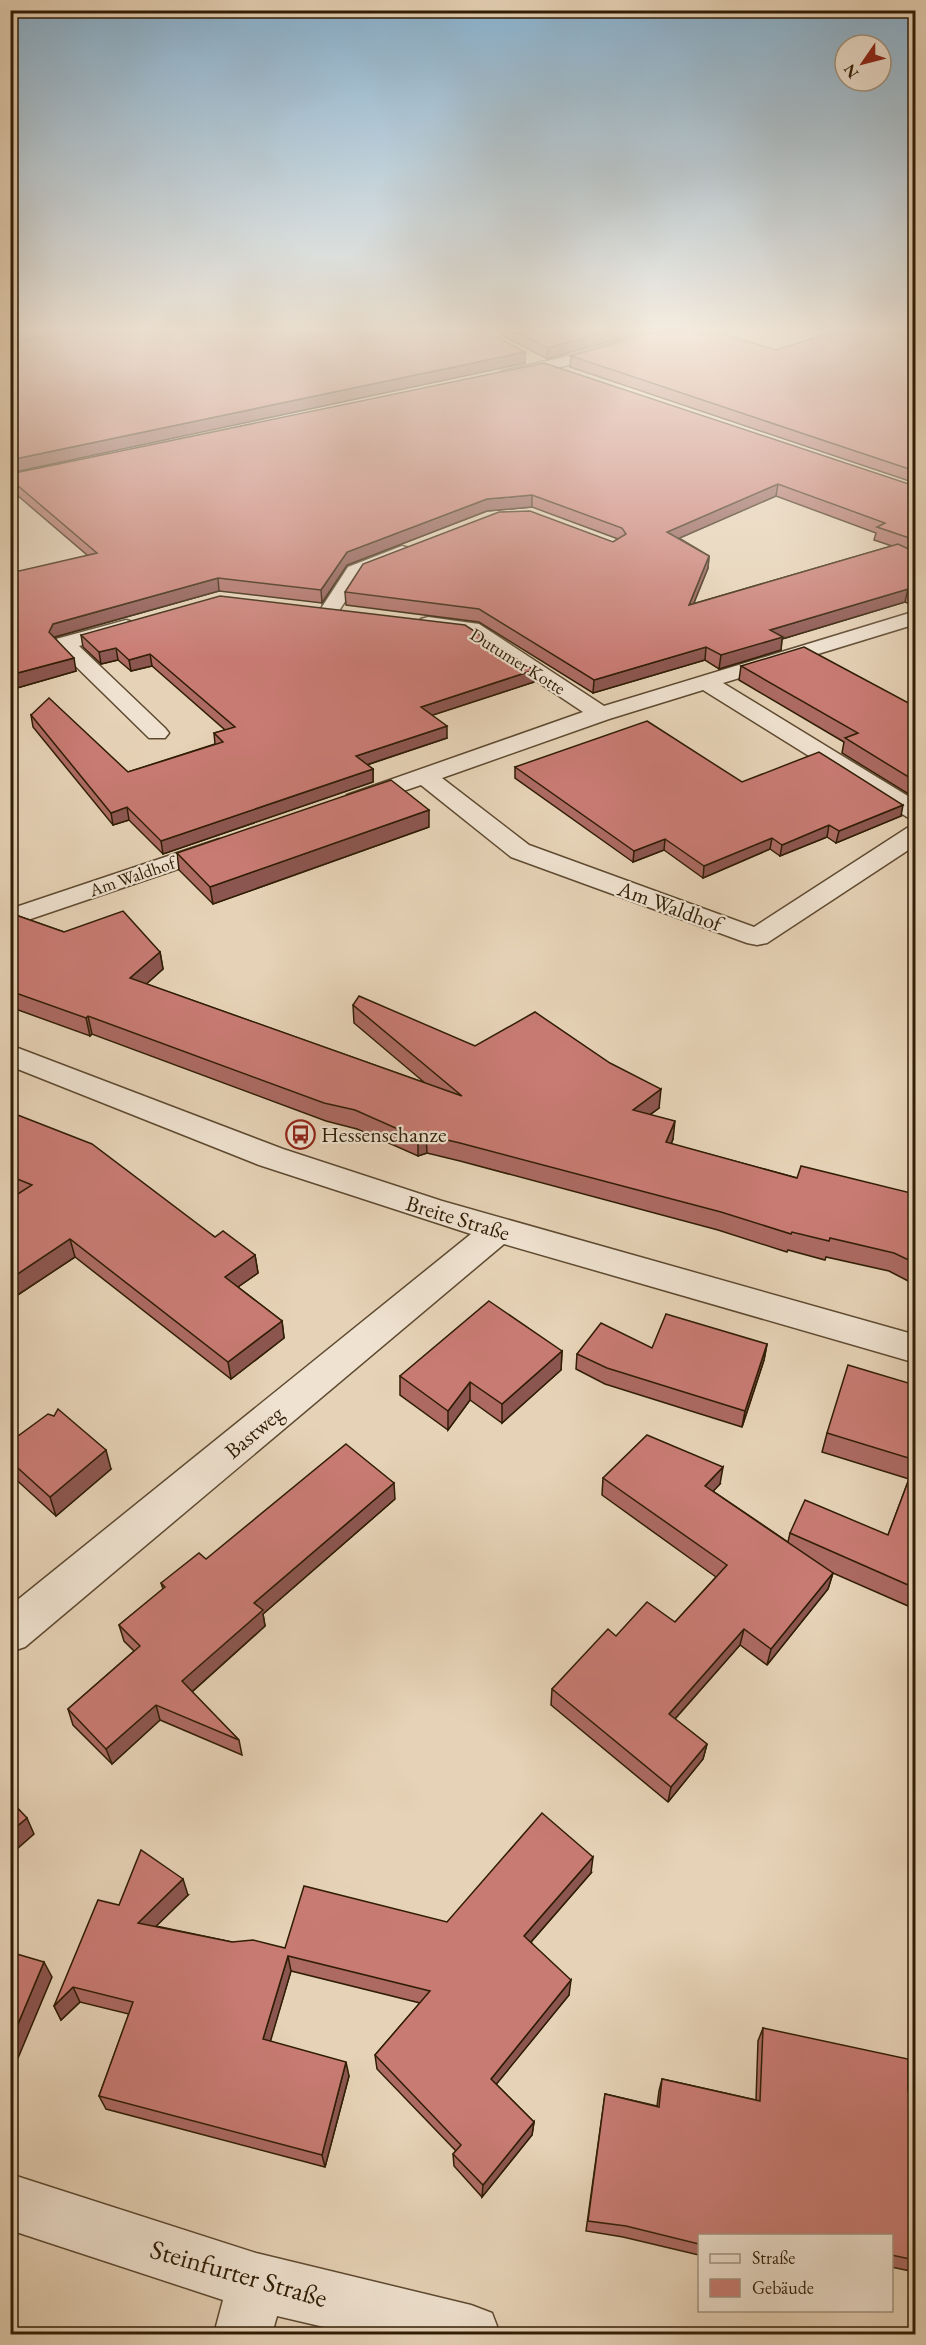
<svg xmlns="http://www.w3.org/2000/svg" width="926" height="2345" viewBox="0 0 926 2345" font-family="'EB Garamond',serif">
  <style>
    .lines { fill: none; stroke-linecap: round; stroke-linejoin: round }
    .minor-casing { stroke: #5e4a31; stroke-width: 3 }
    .minor { fill: #efe2d0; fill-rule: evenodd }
    .wall { fill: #ac6a63; stroke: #301d05; stroke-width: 1.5; fill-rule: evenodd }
    .shaded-wall { fill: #8c5650; stroke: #301d05; stroke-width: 1.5 }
    .building { fill: #c87b73; stroke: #301d05; stroke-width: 1.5 }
    .labels { text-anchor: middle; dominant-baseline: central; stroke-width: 4.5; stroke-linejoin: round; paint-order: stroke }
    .far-street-label { font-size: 18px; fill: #301d05; stroke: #efe2d0 }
    .street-label { font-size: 22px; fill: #301d05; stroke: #efe2d0 }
    .poi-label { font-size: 22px; fill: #301d05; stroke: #efe2d0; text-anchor: start }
    .near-street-label { font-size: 27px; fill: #301d05; stroke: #efe2d0 }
  </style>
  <rect width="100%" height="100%" fill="#e6d2b6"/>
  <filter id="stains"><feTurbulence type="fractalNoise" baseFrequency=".00333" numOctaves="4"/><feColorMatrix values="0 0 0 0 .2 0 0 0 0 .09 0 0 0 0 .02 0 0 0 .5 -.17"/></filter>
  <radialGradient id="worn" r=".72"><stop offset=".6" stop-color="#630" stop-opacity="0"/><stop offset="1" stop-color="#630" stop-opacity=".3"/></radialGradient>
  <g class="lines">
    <defs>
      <g id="minor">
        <polygon points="645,333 667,333 665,336 582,362 508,379 500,374 502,371 573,355"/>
        <polygon points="402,546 409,548 412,552 409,556 362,575 337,614 323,614 320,610 348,567"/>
        <polygon points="916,611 916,624 723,683 916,801 916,819 907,817 703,690 609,719 442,778 529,845 754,927 907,828 916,825 916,845 767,943 757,945 747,943 511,857 421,785 356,807 347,805 344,800 347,795 583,712 466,634 421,627 417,623 421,619 428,617 479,624 604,706"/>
        <polygon points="126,620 133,622 137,626 133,630 79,646 165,728 169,733 165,738 149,738 53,644 56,639"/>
        <polygon points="219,839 228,842 232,847 228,852 10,926 10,909"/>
        <polygon points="10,1045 283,1149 442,1201 916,1335 916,1363 504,1244 25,1647 10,1652 10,1606 471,1234 259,1165 10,1066"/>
        <polygon points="10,2174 256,2253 471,2305 492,2313 500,2334 354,2334 277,2316 272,2334 214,2334 223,2300 10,2230"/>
      </g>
    </defs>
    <use href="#minor" class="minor-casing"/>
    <use href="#minor" class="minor"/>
  </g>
  <g class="wall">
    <polygon points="498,333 637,333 547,359"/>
    <polygon points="915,336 915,483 570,367 571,356 776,350"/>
    <path d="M10,474L915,486V606L905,602L782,639L781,650L719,669L705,660L593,693L479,622L346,605L345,592L613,542L618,539L532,507L487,511L347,565L322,603L219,591L55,637V638L76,671L10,690L87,555L10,489ZM776,496L876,533L874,540L892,546L693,604L708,568L709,556L679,538Z"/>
    <polygon points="81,635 534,682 432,715 447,738 367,765 373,769 373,782 163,854 129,820 113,825 33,727 31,715 128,772 215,744 214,733 225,730 152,666 131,671 118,660 101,664 83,647"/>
    <polygon points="741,666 914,706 915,706 915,798 842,753 844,742 739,680"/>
    <polygon points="515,767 742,782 901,816 836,843 827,837 780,856 770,849 703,878 664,850 633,862 515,778"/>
    <polygon points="429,827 213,904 179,870 177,853"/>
    <polygon points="10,913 64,932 160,952 163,969 146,984 425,1083 354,1023 353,1005 475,1046 659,1108 650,1115 673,1139 671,1144 797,1178 915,1194 915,1281 910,1282 889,1271 826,1257 825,1260 788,1250 787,1252 718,1230 460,1161 427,1153 418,1156 357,1129 326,1121 92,1034 90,1036 10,1007"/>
    <polygon points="10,1112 215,1237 255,1255 258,1273 238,1287 282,1321 284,1338 231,1379 75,1257 10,1300 10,1199 17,1194 10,1191"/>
    <polygon points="767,1344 764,1360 742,1427 605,1384 576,1369 577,1354 652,1348"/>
    <polygon points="562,1351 561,1370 502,1423 470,1400 448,1430 400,1395 400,1376"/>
    <polygon points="915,1385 915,1609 833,1573 828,1589 767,1665 740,1645 675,1719 707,1744 703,1759 668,1802 551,1705 552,1689 616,1636 675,1622 716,1577 602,1495 603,1478 720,1484 713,1491 788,1542 790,1533 888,1535 909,1479 822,1452 827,1433"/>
    <polygon points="10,1442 111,1469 56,1516 10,1474"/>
    <polygon points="395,1499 263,1614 265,1626 192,1692 239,1740 242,1755 160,1720 112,1764 73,1725 68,1709 134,1651 124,1641 119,1625 163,1589 161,1583 206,1559"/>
    <polygon points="591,1873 531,1942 569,1995 496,2084 534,2122 532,2135 482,2197 454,2166 453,2154 456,2151 377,2069 375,2055 420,2003 291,1971 270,2041 349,2076 325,2167 106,2109 99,2096 129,2014 80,2002 61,2020 54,2006 119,1905 188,1895 156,1926 232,1942 285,1948 447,1922"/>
    <polygon points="763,2028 908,2091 915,2093 915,2272 891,2267 891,2235 699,2235 699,2255 623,2237 586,2231 605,2094 657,2106 659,2091 662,2079 756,2100 758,2041"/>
  </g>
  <g class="shaded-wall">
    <polygon points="10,333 62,333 10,342"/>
    <polygon points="601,333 637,333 547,359 548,348"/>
    <polygon points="525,352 525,363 10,473 10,460"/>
    <polygon points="778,484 776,496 666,544 667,532"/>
    <polygon points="532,495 532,507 487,511 347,565 322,603 321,590 347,552 487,499"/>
    <polygon points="709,556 708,568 688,618 689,605"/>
    <polygon points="218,578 219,591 55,637 51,645 49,632 53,624"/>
    <polygon points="908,589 905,602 782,639 781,650 719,669 721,655 770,630"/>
    <polygon points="706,647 705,660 593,693 594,680"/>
    <polygon points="116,648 118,660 101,664 99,652"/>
    <polygon points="150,654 152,666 131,671 129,660"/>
    <polygon points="74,658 76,671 10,690 10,675"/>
    <polygon points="534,670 534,682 421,719 421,707"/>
    <polygon points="447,726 447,738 357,768 356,756"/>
    <polygon points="373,769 373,782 163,854 161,841"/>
    <polygon points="903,805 901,816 836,843 839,831"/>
    <polygon points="127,807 129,820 113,825 111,813"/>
    <polygon points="429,810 429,827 213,904 210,887"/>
    <polygon points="829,825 827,837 780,856 782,845"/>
    <polygon points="772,838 770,849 703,878 704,866"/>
    <polygon points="665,839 664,850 633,862 634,851"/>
    <polygon points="160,952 163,969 133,996 130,978"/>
    <polygon points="88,1016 92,1034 90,1036 86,1018"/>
    <polygon points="661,1089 659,1108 631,1128 633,1110"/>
    <polygon points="675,1121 673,1139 664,1161 666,1142"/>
    <polygon points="426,1135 427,1153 418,1156 418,1138"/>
    <polygon points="70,1239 75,1257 10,1300 10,1279"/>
    <polygon points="255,1255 258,1273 228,1294 225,1277"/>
    <polygon points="915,1263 915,1281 910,1282"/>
    <polygon points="282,1321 284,1338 231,1379 228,1362"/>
    <polygon points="767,1344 764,1360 742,1427 745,1411"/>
    <polygon points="562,1351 561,1370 502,1423 502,1404"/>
    <polygon points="470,1382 470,1400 448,1430 448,1411"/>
    <polygon points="106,1450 111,1469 56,1516 50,1497"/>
    <polygon points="723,1467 720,1484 702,1503 705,1486"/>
    <polygon points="394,1483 395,1499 263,1614 265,1626 186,1697 182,1681 254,1603"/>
    <polygon points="833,1573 828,1589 767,1665 771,1649"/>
    <polygon points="744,1629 740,1645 666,1729 669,1714"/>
    <polygon points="156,1705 160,1720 112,1764 106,1749"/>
    <polygon points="707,1744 703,1759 668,1802 671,1787"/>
    <polygon points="27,1818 34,1834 10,1855 10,1832"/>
    <polygon points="593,1857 591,1873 523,1951 524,1936"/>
    <polygon points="183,1879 188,1895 144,1938 138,1923"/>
    <polygon points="288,1956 291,1971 267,2053 263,2039"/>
    <polygon points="44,1962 52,1977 13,2070 10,2066 10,2043"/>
    <polygon points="571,1980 569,1995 490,2092 491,2079"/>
    <polygon points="73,1987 80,2002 61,2020 54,2006"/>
    <polygon points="346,2062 349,2076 325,2167 322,2155"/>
    <polygon points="534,2122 532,2135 482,2197 483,2185"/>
  </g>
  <g class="building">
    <polygon points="76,333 489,333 525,352 10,460 10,344"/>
    <polygon points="518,333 601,333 548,348"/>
    <polygon points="649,333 720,333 776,350 829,333 906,333 915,336 915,471 571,356"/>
    <polygon points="544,363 915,486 915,540 877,527 885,523 778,484 667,532 709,556 689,605 898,544 915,552 915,592 908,589 770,630 783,637 721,655 706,647 594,680 479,609 345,592 363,564 499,512 530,511 613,542 626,534 622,528 532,495 487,499 347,552 321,590 218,578 53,624 49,632 74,658 10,675 10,573 97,553 10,479 10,474"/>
    <polygon points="220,596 465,625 534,670 421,707 447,726 356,756 373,769 161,841 127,807 111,813 31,715 49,698 128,772 223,742 214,733 235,727 150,654 129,660 116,648 99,652 81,635"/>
    <polygon points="804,647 914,706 915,706 915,781 845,738 858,733 741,666"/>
    <polygon points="647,721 742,782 819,752 903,805 839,831 829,825 782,845 772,838 704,866 665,839 634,851 515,767"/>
    <polygon points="391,780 429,810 210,887 177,853"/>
    <polygon points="123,911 160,952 130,978 462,1096 353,1005 359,996 475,1046 535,1012 610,1063 661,1089 633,1110 675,1121 666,1142 797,1178 801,1166 915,1194 915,1263 894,1253 830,1238 829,1241 792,1232 791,1234 721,1212 460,1143 426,1135 418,1138 355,1110 324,1103 88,1016 86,1018 10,991 10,913 64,932"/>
    <polygon points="10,1112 92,1144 215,1237 223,1231 255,1255 225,1277 282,1321 228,1362 70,1239 10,1279 10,1199 32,1185 10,1176"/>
    <polygon points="489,1301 562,1351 502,1404 470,1382 448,1411 400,1376"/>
    <polygon points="666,1314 767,1344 745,1411 607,1368 577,1354 601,1323 652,1348"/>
    <polygon points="848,1365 915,1385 915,1460 827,1433"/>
    <polygon points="58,1409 106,1450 50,1497 10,1461 10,1442 48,1414 54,1416"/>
    <polygon points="647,1435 723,1467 705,1486 833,1573 771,1649 744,1629 669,1714 707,1744 671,1787 552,1689 608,1629 616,1636 647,1602 675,1622 727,1565 603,1478"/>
    <polygon points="346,1444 394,1483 254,1603 263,1610 182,1681 239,1740 156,1705 106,1749 68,1709 140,1646 119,1625 165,1587 161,1583 199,1553 206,1559"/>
    <polygon points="915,1463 915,1588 790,1533 805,1500 888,1535"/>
    <polygon points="10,1800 27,1818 10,1832"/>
    <polygon points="542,1813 593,1857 524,1936 571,1980 491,2079 534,2122 483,2185 453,2154 461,2145 375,2055 430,1991 288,1956 263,2039 346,2062 322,2155 99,2096 133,2002 73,1987 54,2006 98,1900 119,1905 141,1850 183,1879 138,1923 232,1942 253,1940 285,1948 304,1886 447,1922"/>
    <polygon points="10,1952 44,1962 10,2043"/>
    <polygon points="763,2028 908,2059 908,2091 915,2093 915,2260 891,2255 891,2235 699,2235 699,2244 626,2226 588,2221 605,2094 659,2107 662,2079 760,2101"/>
  </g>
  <linearGradient id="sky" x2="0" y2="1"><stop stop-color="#88b4d4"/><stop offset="0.5" stop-color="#f4ebde"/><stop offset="1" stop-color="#f4ebde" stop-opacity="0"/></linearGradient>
  <rect width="926" height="661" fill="url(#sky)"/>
  <defs>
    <symbol id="bus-ring" viewBox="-11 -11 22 22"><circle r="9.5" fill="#efe2d0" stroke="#8f2418" stroke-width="1.5"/><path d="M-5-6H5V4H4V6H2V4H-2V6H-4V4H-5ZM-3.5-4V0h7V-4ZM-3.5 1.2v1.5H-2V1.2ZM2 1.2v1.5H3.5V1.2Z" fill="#8f2418"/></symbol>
  </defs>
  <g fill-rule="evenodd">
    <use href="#bus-ring" x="284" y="1118" width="33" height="33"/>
  </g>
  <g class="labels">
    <g class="far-street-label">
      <text transform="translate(518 661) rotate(32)">Dutumer Kotte</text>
      <text transform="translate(132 876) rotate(-19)">Am Waldhof</text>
    </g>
    <g class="street-label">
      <text transform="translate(670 906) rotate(20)">Am Waldhof</text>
      <text transform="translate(458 1218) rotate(17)">Breite Straße</text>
      <text transform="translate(254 1432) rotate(-40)">Bastweg</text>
    </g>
    <g class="poi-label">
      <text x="321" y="1134">Hessenschanze</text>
    </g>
    <g class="near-street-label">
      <text transform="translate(239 2273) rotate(16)">Steinfurter Straße</text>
    </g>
  </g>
  <rect width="926" height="2345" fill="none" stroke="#e6d2b6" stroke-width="36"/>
  <rect x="12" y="12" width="902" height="2321" fill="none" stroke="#301d05" stroke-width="3"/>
  <rect x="18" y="18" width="890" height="2309" fill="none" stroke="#301d05" stroke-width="1.5"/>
  <rect x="698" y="2234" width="195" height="78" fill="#efe2d0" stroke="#a3937f" stroke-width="1.5"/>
  <rect x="710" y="2254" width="30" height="9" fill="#efe2d0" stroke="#a3937f" stroke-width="1.5"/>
  <text x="752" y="2264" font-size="18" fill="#301d05">Straße</text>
  <rect x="710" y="2279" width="30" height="18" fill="#c87b73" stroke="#a3937f" stroke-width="1.5"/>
  <text x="752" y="2294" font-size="18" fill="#301d05">Gebäude</text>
  <g transform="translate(863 63) rotate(235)"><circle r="28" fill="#efe2d0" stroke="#a3937f" stroke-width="1.5"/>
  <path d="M0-4.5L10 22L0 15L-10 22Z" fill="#8f2418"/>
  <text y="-9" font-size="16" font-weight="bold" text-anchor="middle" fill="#301d05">N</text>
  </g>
  <rect width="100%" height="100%" filter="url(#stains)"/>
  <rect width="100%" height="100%" fill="url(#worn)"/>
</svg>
